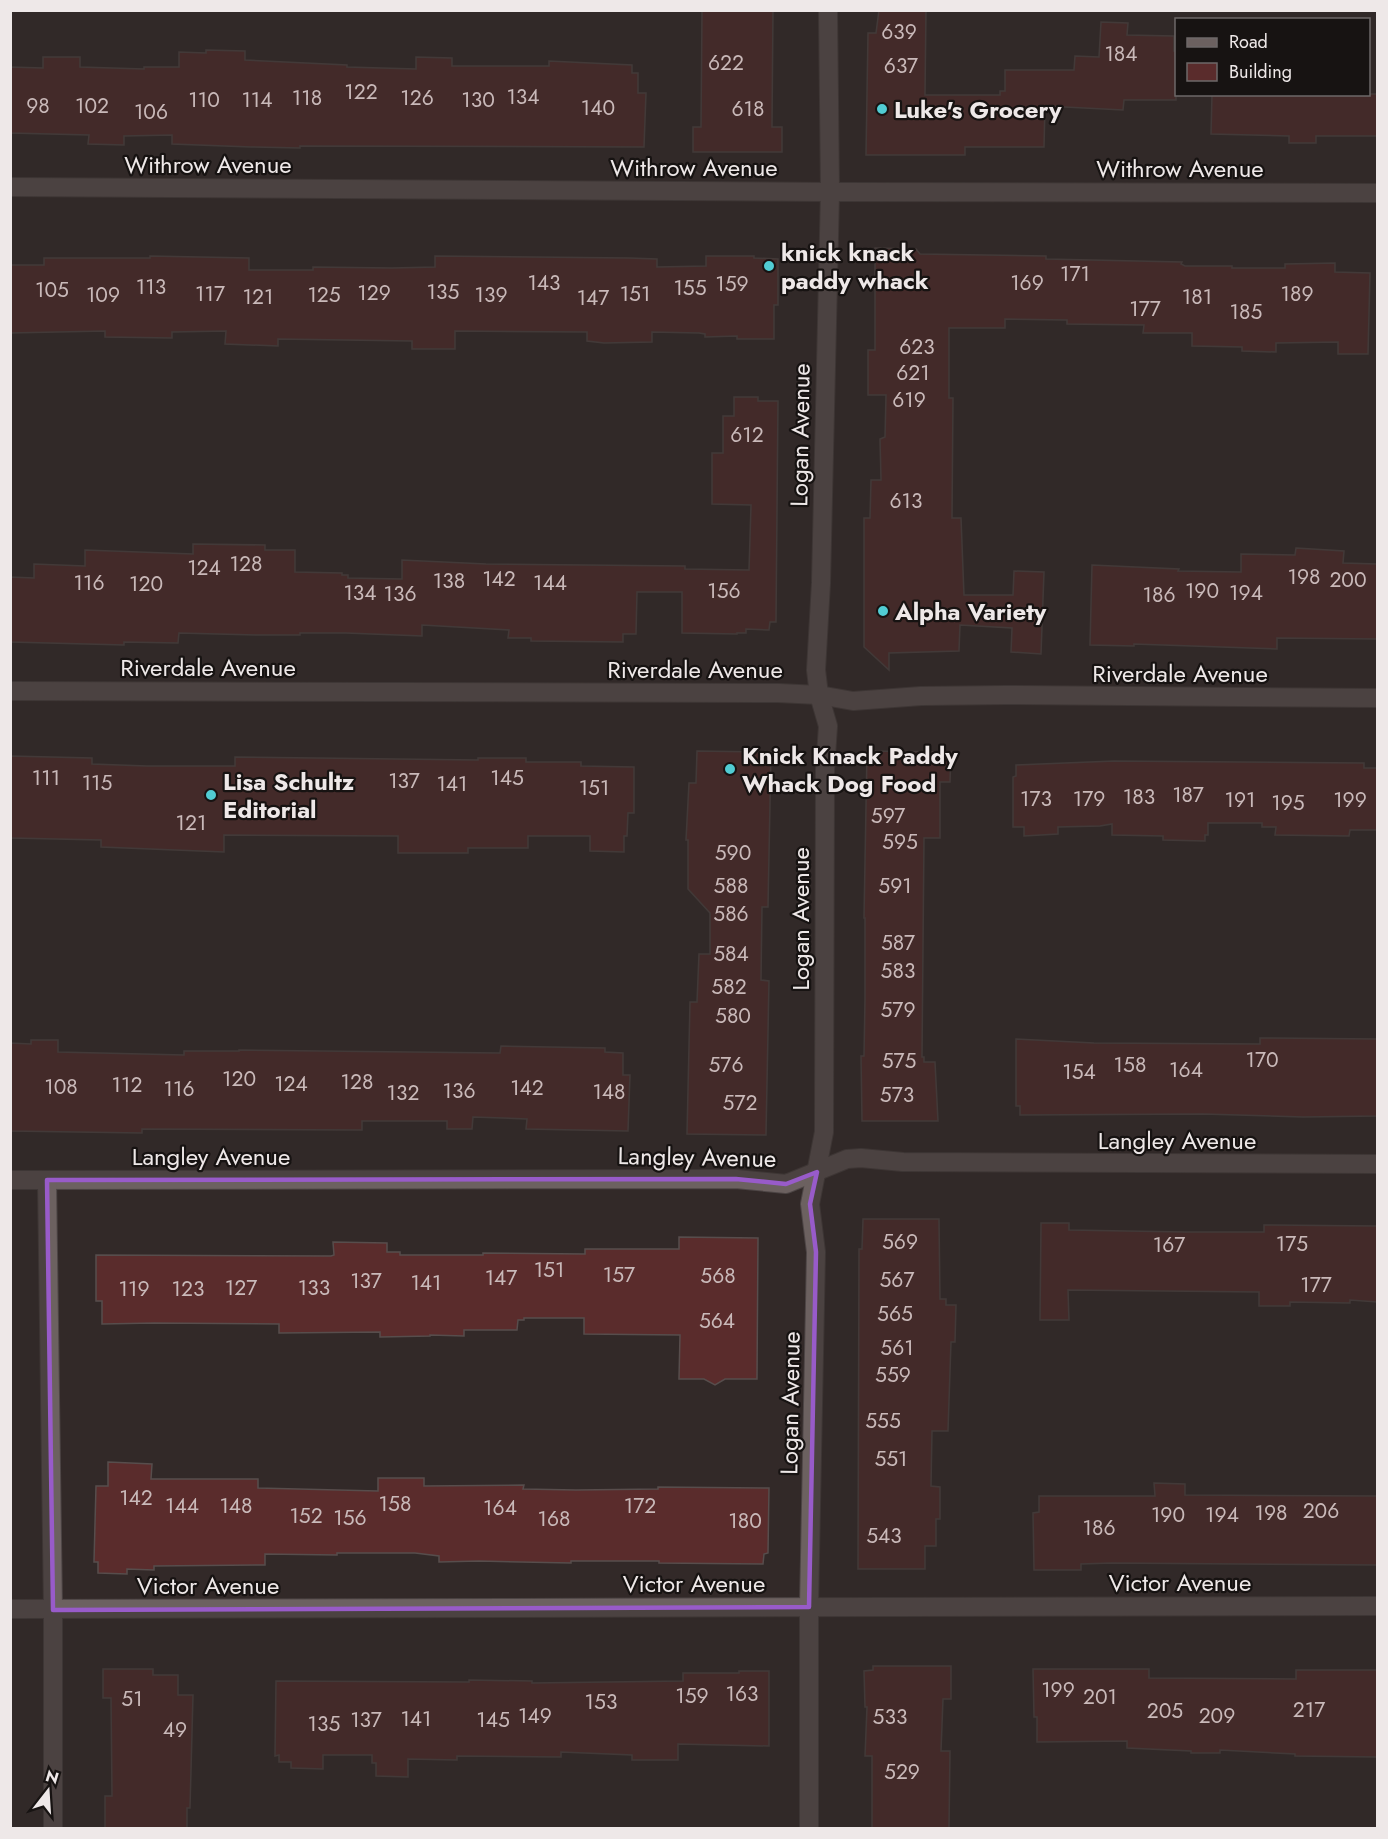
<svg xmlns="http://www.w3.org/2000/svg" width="1388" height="1839" viewBox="0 0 1388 1839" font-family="Jost,sans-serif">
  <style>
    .building { fill: #5a2c2c; stroke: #574d4c; stroke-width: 1.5 }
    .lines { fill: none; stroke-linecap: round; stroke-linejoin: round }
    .street-casing { stroke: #4d4545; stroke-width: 20 }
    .street { stroke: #6c6160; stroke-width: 18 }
    .marked { fill: none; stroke: #985bc9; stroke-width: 4.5; stroke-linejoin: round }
    .poi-dot { fill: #51ccd3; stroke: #171312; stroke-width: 2 }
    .labels { text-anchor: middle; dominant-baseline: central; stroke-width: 4.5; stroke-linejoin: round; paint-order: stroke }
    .number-label { font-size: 21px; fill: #c9b9b9 }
    .poi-label { font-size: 24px; font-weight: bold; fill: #eee8e8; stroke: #171312; text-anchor: start }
    .street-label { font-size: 24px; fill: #eee8e8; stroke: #171312 }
  </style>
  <rect width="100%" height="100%" fill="#322928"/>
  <g class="building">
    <polygon points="702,10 773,10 772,127 782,127 782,152 693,152 693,127 701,127"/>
    <polygon points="879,10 926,10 925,95 1000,95 1000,91 1005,91 1005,70 1074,70 1075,56 1099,57 1101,22 1128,23 1127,35 1174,36 1174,51 1176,51 1176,100 1124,100 1123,110 1045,106 1044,147 965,147 965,155 866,155 868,33 876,33"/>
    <polygon points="206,50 245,51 245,60 347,65 347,67 416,69 416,57 452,58 452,66 549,66 549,61 632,65 632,73 638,73 638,93 646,93 644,147 300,146 300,148 251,147 172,144 172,135 124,136 124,145 88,144 89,135 10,133 10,67 43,68 43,57 80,57 80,67 144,69 144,67 179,67 179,52 206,53"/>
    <polygon points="1212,94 1377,94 1377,136 1316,136 1316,143 1289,143 1289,136 1211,134"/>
    <polygon points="875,248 916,249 920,254 1046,256 1046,259 1182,262 1181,264 1185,266 1232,266 1232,268 1285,268 1285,264 1335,263 1335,272 1370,273 1368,354 1338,354 1338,342 1276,343 1276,352 1242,351 1242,347 1192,346 1192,333 1143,333 1144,325 1067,324 1067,320 1005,319 1005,328 949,328 949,398 953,398 952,518 961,518 964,595 1013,595 1014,571 1044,572 1041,654 1011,652 1012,628 960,625 959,651 889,653 889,670 864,647 864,518 870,518 871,480 881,480 880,439 885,437 886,395 868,395 868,350 875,350"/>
    <polygon points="150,256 249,258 249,270 313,270 313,267 392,268 435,267 435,256 629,258 657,259 657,267 706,266 706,256 754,256 754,258 778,259 778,305 774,305 774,339 737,339 737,336 705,337 705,334 699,333 652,332 652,342 604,343 587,341 587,332 455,331 455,349 412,349 412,341 278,339 278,346 225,344 226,331 172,332 172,338 105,337 105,331 10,333 10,265 44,265 44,258 150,258"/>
    <polygon points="734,397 758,397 758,401 778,401 776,622 770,622 769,630 746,629 746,633 737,633 737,634 682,633 682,592 637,592 636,634 623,634 623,642 531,641 531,638 508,638 509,630 422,625 422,636 346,633 300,633 300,635 256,635 179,633 178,643 124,642 124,645 10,642 10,577 34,578 34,564 85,566 85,550 193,554 193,544 265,545 265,550 295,550 295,572 342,573 342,575 348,575 348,578 402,579 402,560 486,564 685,566 685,569 749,570 751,505 712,504 712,453 723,453 723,416 734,416"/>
    <polygon points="1296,548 1344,551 1343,563 1377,564 1377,639 1277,638 1277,649 1134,644 1134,646 1090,645 1092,565 1179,569 1178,571 1241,572 1241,554 1295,555"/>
    <polygon points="697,751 771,752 768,907 762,907 761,980 769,981 766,1135 687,1134 690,1002 697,1002 699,954 710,954 710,913 688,889 688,840 686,840 689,783 696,783"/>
    <polygon points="867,751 951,752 950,782 940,782 940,838 924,838 922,1057 924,1057 924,1062 935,1062 938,1121 862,1121 861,1056 864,1056 865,999 865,918 864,918"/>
    <polygon points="10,756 92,758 92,764 147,766 235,766 235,757 478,760 478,758 526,758 526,762 581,762 581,766 634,767 634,813 628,813 627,836 624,836 624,852 590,851 590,836 528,836 528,848 468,848 468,853 398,853 398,836 224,835 224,852 101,847 101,840 10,838"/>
    <polygon points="1114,761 1364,763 1364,768 1377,768 1377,830 1350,830 1349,836 1275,835 1276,827 1262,827 1262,823 1208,823 1208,835 1205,835 1205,841 1163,840 1163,836 1112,835 1112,824 1100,826 1058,827 1058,834 1024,836 1024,827 1013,827 1013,777 1016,776 1016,765"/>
    <polygon points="1260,1038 1377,1039 1377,1116 1303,1117 1203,1114 1020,1115 1020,1106 1016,1106 1016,1039 1094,1043 1260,1044"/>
    <polygon points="31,1040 58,1040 58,1052 184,1055 184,1051 239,1051 239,1050 500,1053 501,1046 605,1048 605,1052 623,1053 623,1075 630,1075 628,1131 526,1129 527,1119 473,1117 472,1129 447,1129 447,1121 362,1121 362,1130 142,1129 142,1133 10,1131 10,1043 31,1044"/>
    <polygon points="863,1219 939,1219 940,1299 946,1299 946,1305 956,1305 955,1342 951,1342 948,1431 932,1431 931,1486 940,1487 940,1519 936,1519 936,1546 925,1546 925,1569 858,1569 859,1249 862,1249"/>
    <polygon points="1041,1223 1069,1223 1069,1230 1185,1232 1264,1232 1264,1225 1377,1226 1377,1302 1350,1300 1350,1303 1290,1302 1290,1306 1259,1306 1259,1292 1068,1290 1069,1320 1040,1320"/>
    <polygon points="679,1237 758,1238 757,1379 725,1379 715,1385 704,1379 679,1379 680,1335 584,1334 584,1318 524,1318 524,1320 518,1320 517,1330 464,1330 464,1336 430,1335 430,1336 380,1337 380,1332 279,1333 279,1324 154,1323 102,1324 102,1301 96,1301 96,1255 331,1256 334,1255 333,1242 387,1243 387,1252 400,1252 400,1255 483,1255 483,1253 585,1254 585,1249 679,1249"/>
    <polygon points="108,1462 152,1464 151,1479 258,1479 258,1488 378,1491 378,1478 424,1478 424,1486 524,1485 523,1489 576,1490 658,1489 658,1487 769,1488 768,1553 764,1554 763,1564 659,1563 659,1561 571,1561 571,1563 479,1561 439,1562 439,1556 415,1553 337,1553 337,1555 265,1554 265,1565 154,1566 154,1570 127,1569 127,1574 98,1573 98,1562 94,1562 96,1486 108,1486"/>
    <polygon points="1154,1483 1185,1484 1185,1495 1377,1496 1377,1565 1112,1563 1081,1564 1081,1570 1034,1570 1033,1513 1039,1512 1039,1496 1155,1496"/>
    <polygon points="873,1666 951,1666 951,1699 943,1699 941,1751 950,1751 949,1828 872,1828 872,1756 865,1756 867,1707 865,1707 864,1671 873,1670"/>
    <polygon points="103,1669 153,1669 153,1675 178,1675 178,1695 193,1695 190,1808 187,1808 187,1828 105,1828 105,1796 112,1796 111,1698 103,1698"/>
    <polygon points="1033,1669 1149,1669 1149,1678 1296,1679 1296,1670 1377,1670 1377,1757 1295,1756 1295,1754 1220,1750 1220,1753 1191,1753 1191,1751 1127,1748 1127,1741 1037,1742 1037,1717 1034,1717"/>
    <polygon points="739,1671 769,1671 769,1746 678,1744 678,1760 632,1760 632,1755 561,1752 561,1757 457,1756 457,1760 408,1759 408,1777 376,1776 376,1763 372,1763 372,1755 323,1755 323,1769 291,1768 291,1762 279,1762 279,1755 275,1756 276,1681 469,1682 469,1680 532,1681 532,1683 683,1681 683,1673 739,1673"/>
  </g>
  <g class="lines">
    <defs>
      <g id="street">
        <polyline points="10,187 830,192 1378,193"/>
        <polyline points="10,691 778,693 819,695 853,701 921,696 1006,695 1378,698"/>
        <polyline points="10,1180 736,1179 786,1184 847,1159 861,1158 903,1162 1378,1164"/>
        <polyline points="47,1180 53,1610 53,1828"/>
        <polyline points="10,1609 1378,1606"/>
        <polyline points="809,1828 809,1607 816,1252 810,1204 824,1132 825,770 828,726 819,695 816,670 821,583 830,192 828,10"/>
      </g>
    </defs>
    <use href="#street" class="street-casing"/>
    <use href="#street" class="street"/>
  </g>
  <path d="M0 0H1388V1839H0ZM817,1172L810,1204L816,1252L809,1607L53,1610L47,1180L736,1179L786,1184Z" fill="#322928" fill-opacity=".55" fill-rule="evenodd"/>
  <path class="marked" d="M817,1172L810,1204L816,1252L809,1607L53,1610L47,1180L736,1179L786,1184Z"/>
  <g class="poi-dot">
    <circle cx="882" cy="109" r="6"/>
    <circle cx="769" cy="266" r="6"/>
    <circle cx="883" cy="611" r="6"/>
    <circle cx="730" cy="769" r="6"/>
    <circle cx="211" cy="795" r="6"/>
  </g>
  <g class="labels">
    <g class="number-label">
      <text x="899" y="32">639</text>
      <text x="1121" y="54">184</text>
      <text x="726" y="63">622</text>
      <text x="901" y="66">637</text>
      <text x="361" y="92">122</text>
      <text x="523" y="97">134</text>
      <text x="307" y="98">118</text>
      <text x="417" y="98">126</text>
      <text x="204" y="100">110</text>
      <text x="257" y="100">114</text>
      <text x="478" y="100">130</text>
      <text x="38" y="106">98</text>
      <text x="92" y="106">102</text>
      <text x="598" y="108">140</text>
      <text x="748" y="109">618</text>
      <text x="151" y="112">106</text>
      <text x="1075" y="274">171</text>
      <text x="544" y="283">143</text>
      <text x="1027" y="283">169</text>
      <text x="732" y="284">159</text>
      <text x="151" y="287">113</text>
      <text x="690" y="288">155</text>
      <text x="52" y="290">105</text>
      <text x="443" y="292">135</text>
      <text x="374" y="293">129</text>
      <text x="210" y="294">117</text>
      <text x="635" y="294">151</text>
      <text x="1297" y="294">189</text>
      <text x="103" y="295">109</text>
      <text x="324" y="295">125</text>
      <text x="491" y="295">139</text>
      <text x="258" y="297">121</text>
      <text x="1197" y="297">181</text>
      <text x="593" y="298">147</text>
      <text x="1145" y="309">177</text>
      <text x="1246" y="312">185</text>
      <text x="917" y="347">623</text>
      <text x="913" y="373">621</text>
      <text x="909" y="400">619</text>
      <text x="747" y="435">612</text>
      <text x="906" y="501">613</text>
      <text x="246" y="564">128</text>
      <text x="204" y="568">124</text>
      <text x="1304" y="577">198</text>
      <text x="499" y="579">142</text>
      <text x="1348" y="580">200</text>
      <text x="449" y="581">138</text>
      <text x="89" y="583">116</text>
      <text x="550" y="583">144</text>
      <text x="146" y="584">120</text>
      <text x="724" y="591">156</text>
      <text x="1202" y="591">190</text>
      <text x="360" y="593">134</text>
      <text x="1246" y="593">194</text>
      <text x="400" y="594">136</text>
      <text x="1159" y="595">186</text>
      <text x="46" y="778">111</text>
      <text x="507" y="778">145</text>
      <text x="404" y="781">137</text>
      <text x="97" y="783">115</text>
      <text x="452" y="784">141</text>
      <text x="594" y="788">151</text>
      <text x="1188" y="795">187</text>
      <text x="1139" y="797">183</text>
      <text x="1036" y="799">173</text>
      <text x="1089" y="799">179</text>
      <text x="1240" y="800">191</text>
      <text x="1350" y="800">199</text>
      <text x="1288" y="803">195</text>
      <text x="888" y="816">597</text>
      <text x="191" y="823">121</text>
      <text x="900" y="842">595</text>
      <text x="733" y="853">590</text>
      <text x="731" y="886">588</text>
      <text x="895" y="886">591</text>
      <text x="731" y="914">586</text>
      <text x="898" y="943">587</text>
      <text x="731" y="954">584</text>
      <text x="898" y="971">583</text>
      <text x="729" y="987">582</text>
      <text x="898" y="1010">579</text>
      <text x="733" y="1016">580</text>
      <text x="1262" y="1060">170</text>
      <text x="899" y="1061">575</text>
      <text x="726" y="1065">576</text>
      <text x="1130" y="1065">158</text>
      <text x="1186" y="1070">164</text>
      <text x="1079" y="1072">154</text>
      <text x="239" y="1079">120</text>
      <text x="357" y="1082">128</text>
      <text x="291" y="1084">124</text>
      <text x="127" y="1085">112</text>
      <text x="61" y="1087">108</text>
      <text x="527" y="1088">142</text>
      <text x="179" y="1089">116</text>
      <text x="459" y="1091">136</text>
      <text x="609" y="1092">148</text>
      <text x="403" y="1093">132</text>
      <text x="897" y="1095">573</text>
      <text x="740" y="1103">572</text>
      <text x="900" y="1242">569</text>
      <text x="1292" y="1244">175</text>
      <text x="1169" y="1245">167</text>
      <text x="549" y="1270">151</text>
      <text x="619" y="1275">157</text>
      <text x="718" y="1276">568</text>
      <text x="501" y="1278">147</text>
      <text x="897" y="1280">567</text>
      <text x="366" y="1281">137</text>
      <text x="426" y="1283">141</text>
      <text x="1316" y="1285">177</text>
      <text x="241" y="1288">127</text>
      <text x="314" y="1288">133</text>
      <text x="134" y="1289">119</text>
      <text x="188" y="1289">123</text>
      <text x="895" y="1314">565</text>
      <text x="717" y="1321">564</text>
      <text x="897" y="1348">561</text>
      <text x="893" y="1375">559</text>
      <text x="883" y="1421">555</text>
      <text x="891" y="1459">551</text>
      <text x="136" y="1498">142</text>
      <text x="395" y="1504">158</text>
      <text x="182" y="1506">144</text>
      <text x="236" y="1506">148</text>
      <text x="640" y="1506">172</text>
      <text x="500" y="1508">164</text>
      <text x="1321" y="1511">206</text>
      <text x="1271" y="1513">198</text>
      <text x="1168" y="1515">190</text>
      <text x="1222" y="1515">194</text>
      <text x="306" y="1516">152</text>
      <text x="350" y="1518">156</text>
      <text x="554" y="1519">168</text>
      <text x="745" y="1521">180</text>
      <text x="1099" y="1528">186</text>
      <text x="884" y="1536">543</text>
      <text x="1058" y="1690">199</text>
      <text x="742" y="1694">163</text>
      <text x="692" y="1696">159</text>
      <text x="1100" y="1697">201</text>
      <text x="132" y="1699">51</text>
      <text x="601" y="1702">153</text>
      <text x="1309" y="1710">217</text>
      <text x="1165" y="1711">205</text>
      <text x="535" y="1716">149</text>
      <text x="1217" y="1716">209</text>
      <text x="890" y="1717">533</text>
      <text x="416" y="1719">141</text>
      <text x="366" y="1720">137</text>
      <text x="493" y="1720">145</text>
      <text x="324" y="1724">135</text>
      <text x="175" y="1730">49</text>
      <text x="902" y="1772">529</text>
    </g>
    <g class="poi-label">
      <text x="894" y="109">Luke's Grocery</text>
      <text x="781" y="252">knick knack<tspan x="781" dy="28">paddy whack</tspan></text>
      <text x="895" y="611">Alpha Variety</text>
      <text x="742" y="755">Knick Knack Paddy<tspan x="742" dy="28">Whack Dog Food</tspan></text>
      <text x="223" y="781">Lisa Schultz<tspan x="223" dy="28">Editorial</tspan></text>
    </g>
    <g class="street-label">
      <text x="208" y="164">Withrow Avenue</text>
      <text x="694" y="167">Withrow Avenue</text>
      <text x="1180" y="168">Withrow Avenue</text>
      <text transform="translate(800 435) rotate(-89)">Logan Avenue</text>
      <text x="208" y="667">Riverdale Avenue</text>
      <text x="695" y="669">Riverdale Avenue</text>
      <text x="1180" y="673">Riverdale Avenue</text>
      <text transform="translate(800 919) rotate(-90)">Logan Avenue</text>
      <text x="1177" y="1140">Langley Avenue</text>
      <text x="211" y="1156">Langley Avenue</text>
      <text transform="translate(697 1157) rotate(1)">Langley Avenue</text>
      <text transform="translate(790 1403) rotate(-89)">Logan Avenue</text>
      <text x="1180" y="1582">Victor Avenue</text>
      <text x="694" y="1583">Victor Avenue</text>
      <text x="208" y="1585">Victor Avenue</text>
    </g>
  </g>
  <rect width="1388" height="1839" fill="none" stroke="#eee8e8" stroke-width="24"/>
  <rect x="1175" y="18" width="195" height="78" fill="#171312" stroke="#6d6868" stroke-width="1.5"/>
  <rect x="1187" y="38" width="30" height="9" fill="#6c6160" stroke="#6d6868" stroke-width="1.5"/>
  <text x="1229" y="48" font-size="18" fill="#eee8e8">Road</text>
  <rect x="1187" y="63" width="30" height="18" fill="#5a2c2c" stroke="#6d6868" stroke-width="1.5"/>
  <text x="1229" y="78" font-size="18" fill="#eee8e8">Building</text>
  <g transform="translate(48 1791) rotate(17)" stroke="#171312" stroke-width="4.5" paint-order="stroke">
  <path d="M0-4.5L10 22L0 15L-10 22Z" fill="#eee8e8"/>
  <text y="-9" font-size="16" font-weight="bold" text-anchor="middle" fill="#eee8e8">N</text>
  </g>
</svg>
